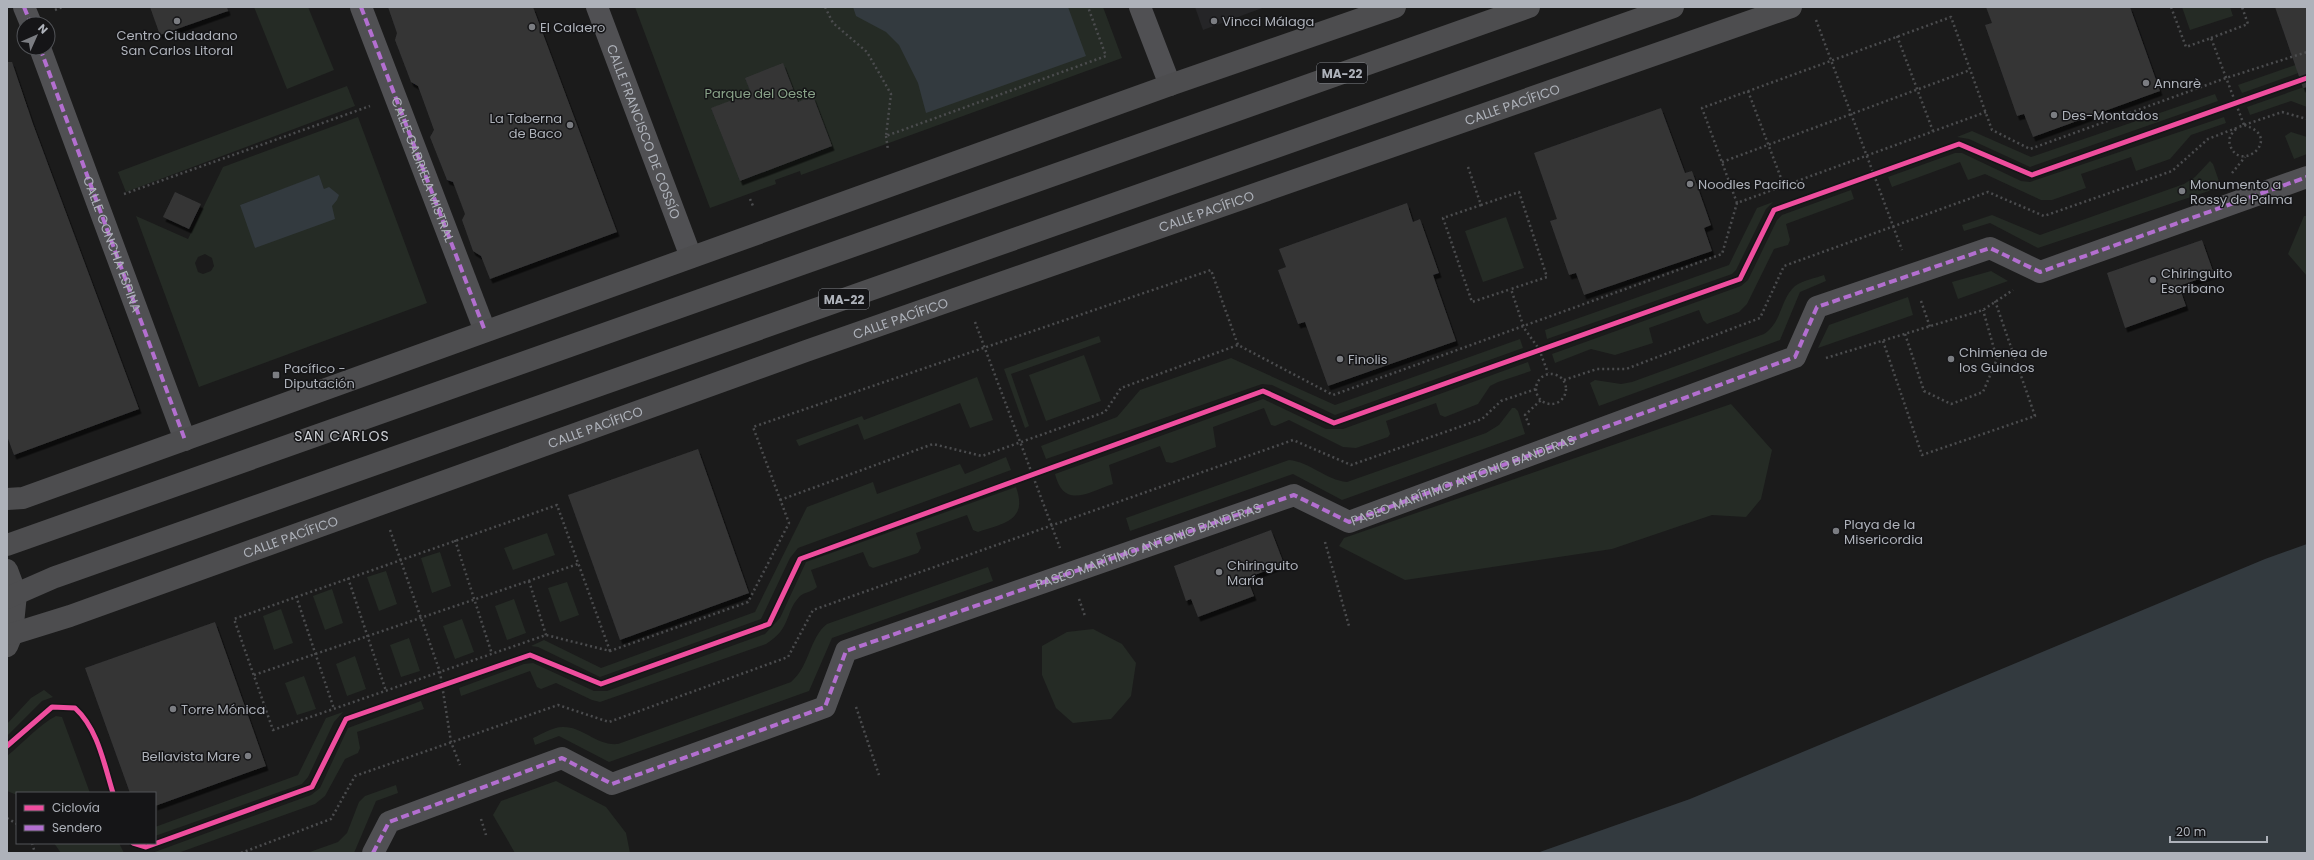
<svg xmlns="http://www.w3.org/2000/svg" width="2314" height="860" viewBox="0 0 2314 860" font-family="Poppins,sans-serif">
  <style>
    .built { fill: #252527 }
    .green { fill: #252b25; fill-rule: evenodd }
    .water { fill: #333a3f }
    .building { fill: #353536; filter: url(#shadow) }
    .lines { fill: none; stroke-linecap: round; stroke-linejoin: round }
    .path { stroke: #4b4c4e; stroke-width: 2.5; stroke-dasharray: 2 3; stroke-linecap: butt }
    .pedestrian { stroke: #505053; stroke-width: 22 }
    .minor { stroke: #505053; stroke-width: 22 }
    .primary { stroke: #4d4d4f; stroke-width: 22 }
    .quiet { stroke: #b36fd0; stroke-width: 4; stroke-dasharray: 8 4; stroke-linecap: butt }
    .cycleway-casing { stroke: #151517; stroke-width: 8 }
    .cycleway { stroke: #ef4d9e; stroke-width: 5 }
    .poi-dot { fill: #7b7d82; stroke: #151517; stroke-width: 1.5 }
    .labels { text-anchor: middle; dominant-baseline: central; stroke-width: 3; stroke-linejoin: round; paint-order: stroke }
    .shield { fill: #151517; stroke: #808389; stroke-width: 1 }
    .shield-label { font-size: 12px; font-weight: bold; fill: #aeb2ba }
    .poi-label { font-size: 13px; fill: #aeb2ba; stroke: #151517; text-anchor: start }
    .park-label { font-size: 13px; fill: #88a288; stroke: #151517 }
    .street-label { font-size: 13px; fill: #aeb2ba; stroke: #151517 }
    .neighbourhood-label { font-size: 14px; letter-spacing: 1px; fill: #ced1d6; stroke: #151517 }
  </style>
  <defs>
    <filter id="shadow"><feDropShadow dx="2.5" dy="4.5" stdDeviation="0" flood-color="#0009"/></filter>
  </defs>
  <rect width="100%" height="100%" fill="#1b1b1b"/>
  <polygon class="built" points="1195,7 1265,7 1203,30"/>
  <g class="green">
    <polygon points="254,7 308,7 334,70 287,89"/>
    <polygon points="635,7 1103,7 1122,58 801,175 800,171 775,180 776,184 710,208"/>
    <polygon points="2182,7 2230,7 2233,16 2190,30"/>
    <polygon points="2307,61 2307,70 2242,93 2238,85"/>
    <polygon points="347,86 355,106 126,192 118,172"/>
    <polygon points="2307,86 2307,107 2291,101 2250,115 2247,107"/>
    <polygon points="2215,94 2218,101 2030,167 1969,139 1957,137 1972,131 2031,157"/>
    <path d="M358,117L427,303L199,387L136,216L188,239L223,167ZM319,176L324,189L240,205ZM205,254L212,258L214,266L211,271L203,274L198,272L195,263L198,257Z"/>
    <polygon points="2224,117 2226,123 2191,135 2170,159 2136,171 2131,157 2081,174 2086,188 2052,200 2041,200 1985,174 1968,180 1960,162 1892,187 1888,177 1955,153 1962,153 2021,181 2030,182"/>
    <polygon points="2291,132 2307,137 2307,154 2294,159 2285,136"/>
    <polygon points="2210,161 2213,164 2221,187 2038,248 1990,223 1964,231 1962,225 1992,215 2040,235 2184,184 2195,177"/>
    <polygon points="1851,190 1854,199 1786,224 1790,240 1788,245 1774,249 1747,304 1739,312 1707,324 1703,320 1699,310 1649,328 1653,343 1615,355 1591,349 1555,363 1552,354 1741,286 1748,280 1777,220 1782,215"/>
    <polygon points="1773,202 1766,209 1736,270 1732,274 1547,339 1545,330 1729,265 1757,208"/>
    <polygon points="2304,216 2307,216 2307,276 2288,254"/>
    <polygon points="1506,217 1524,268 1483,282 1465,231"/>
    <polygon points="1991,271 2008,281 1958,299 1952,282"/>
    <path d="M1824,275L1826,281L1800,292L1780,340L1599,406L1590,383L1595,380L1621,384L1632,382L1764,334C1782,323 1780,299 1795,286C1803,280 1816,278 1824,275Z"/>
    <polygon points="1908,297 1913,315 1818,348 1829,325"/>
    <polygon points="1099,336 1101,342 1011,374 1029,426 1025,428 1004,369"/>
    <polygon points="1520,339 1523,348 1335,415 1272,385 1262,384 1046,459 1041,446 1117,417 1140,390 1231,358 1335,405"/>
    <polygon points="1084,355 1101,401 1046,421 1029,375"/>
    <path d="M1528,362L1531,371L1498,382L1490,386L1478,404L1445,417L1440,415L1436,403L1386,421L1390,434L1388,437L1356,448L1343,447L1289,420L1275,426L1271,425L1264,408L1213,427L1216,447L1172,463L1166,462L1160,446L1109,465L1113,484C1087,493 1064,509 1055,474L1263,399L1326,429H1343Z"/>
    <polygon points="977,377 993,420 970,428 960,403 864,440 858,424 799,446 796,440 862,416 864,420"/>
    <polygon points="1731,404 1772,450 1761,499 1746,517 1712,515 1612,549 1405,580 1339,546 1344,538"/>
    <path d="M1512,408H1515L1518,411L1525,434L1342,500L1293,474L1130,531L1126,518L1289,460C1310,462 1326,480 1347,482L1486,433L1499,425Z"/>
    <polygon points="1006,457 1011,470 798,548 790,558 761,619 600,677 538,647 531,646 544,640 601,668 755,612 807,507 873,482 877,494 960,464 965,474"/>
    <path d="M1016,487C1028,521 1004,523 978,532L973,530L967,515L916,533L921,548L918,553L873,568L869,566L863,552L811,570L817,587C812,592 805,592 800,596C784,613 792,628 766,644L600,702L592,700L556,683L541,689L537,687L530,671L461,696L459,688L524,664L533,663L594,691H607L765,634L780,618L806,562Z"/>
    <polygon points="547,533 555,555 513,570 504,548"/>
    <polygon points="440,552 451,586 432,593 421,558"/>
    <path d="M988,567L993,581L832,638L809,691L609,762L559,736L535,745L533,738C542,734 553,727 562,727C583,726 596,746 618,744L791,682C810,666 809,638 827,624Z"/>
    <polygon points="386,571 397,604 379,611 367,577"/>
    <polygon points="567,582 579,615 560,622 548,588"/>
    <polygon points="332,589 343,623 325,630 313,596"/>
    <polygon points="514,599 526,633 507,640 495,606"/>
    <polygon points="281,609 293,643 274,650 263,616"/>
    <polygon points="462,619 474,652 455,659 443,626"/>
    <polygon points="1093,629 1122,644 1136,663 1131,696 1111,719 1073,723 1056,708 1042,675 1042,646 1067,632"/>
    <polygon points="409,638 420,671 401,677 390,645"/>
    <polygon points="355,656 366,689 347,696 336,664"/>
    <polygon points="304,676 316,709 297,715 285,683"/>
    <polygon points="44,690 53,697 42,701 7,736 7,724 31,698"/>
    <polygon points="421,701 424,709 357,732 360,748 358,753 345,759 325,796 315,804 178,853 152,853 311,795 320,788 348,728"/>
    <polygon points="343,712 334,722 308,777 302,784 155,836 155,827 298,775 326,718"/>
    <path d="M56,716L62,717L90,793H17V795L7,791V756C22,744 40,724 56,716Z"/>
    <polygon points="556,781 606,807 626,833 630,853 515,853 493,815 501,801"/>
    <polygon points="396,785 398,793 376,801 354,853 307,853 338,842 347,833 359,802 365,796"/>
    <polygon points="54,843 119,843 124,853 61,853"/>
  </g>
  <g class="water">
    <polygon points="853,7 1068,7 1086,56 926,113 918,83 899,45 886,32 856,16"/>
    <polygon points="319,175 324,189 329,187 339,195 337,200 332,206 335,219 255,248 240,205"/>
    <polygon points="2307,544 2307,853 1537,853 1690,799 2265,559"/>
  </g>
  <g class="building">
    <polygon points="150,7 227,7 228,11 160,35"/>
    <polygon points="388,7 533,7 617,232 490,279 481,256 473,251 462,220 465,214 453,182 447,180 430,137 434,130 418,86 411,82 395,40 397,33"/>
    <polygon points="1986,7 2130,7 2160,91 2033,137 2024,114 2017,116 1985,25 1992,23"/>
    <polygon points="2275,7 2307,7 2307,87 2303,88"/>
    <polygon points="7,62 12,62 33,124 139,409 14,455 7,436"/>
    <polygon points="783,63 798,102 813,96 832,146 740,181 711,108 751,93 745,78"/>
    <polygon points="1661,108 1685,173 1692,171 1711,225 1704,228 1712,251 1584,295 1576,273 1569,275 1550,221 1557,219 1534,153"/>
    <polygon points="175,192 201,204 189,229 163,217"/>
    <polygon points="1407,203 1413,222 1420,219 1439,273 1433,275 1456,341 1328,386 1305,322 1298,324 1278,270 1286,267 1279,249"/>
    <polygon points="2202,240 2214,274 2179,286 2186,306 2125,328 2107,273"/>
    <polygon points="698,449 749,593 620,640 568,495"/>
    <polygon points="1271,530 1284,564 1247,578 1254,596 1198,617 1191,599 1186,601 1174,566"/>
    <polygon points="215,622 266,766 155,806 155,793 130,793 85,668"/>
  </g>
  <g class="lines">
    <g class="path">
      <polyline points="825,7 833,23 867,52 891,94 886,136 1106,56 1088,7"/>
      <polyline points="2171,7 2186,47 2211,38 2244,125"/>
      <polyline points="55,10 62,7"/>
      <polyline points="1816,20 1902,250"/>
      <polyline points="1897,36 1933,131"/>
      <polyline points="2211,38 2248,24 2242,7"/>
      <polyline points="1748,91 1784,186"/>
      <polyline points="1986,112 1737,203 1702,108 1951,17 1992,130 2030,149 2226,78 2307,52"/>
      <path d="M2236,129C2231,134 2228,138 2230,145C2240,175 2285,137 2244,125"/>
      <polyline points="886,136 888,150"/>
      <polyline points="1722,162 1970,70"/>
      <polyline points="1468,167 1481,205 1519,192 1547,277 1511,289 1524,328 1539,349 1548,373"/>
      <polyline points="2232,173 2245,157"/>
      <polyline points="124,194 370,106"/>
      <polyline points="750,199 753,206"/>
      <polyline points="1481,205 1443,218 1472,302 1511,289"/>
      <polyline points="1921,301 1930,327"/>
      <polyline points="975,322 1060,548"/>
      <polyline points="1905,334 1924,391 1951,404 1983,392 1997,359 1983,310"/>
      <polyline points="1883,341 1922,455 2035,416 1995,301"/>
      <polyline points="1826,358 1983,310 2013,290"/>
      <circle cx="1551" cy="389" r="15"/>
      <polyline points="1564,380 1597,369 1626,369 1760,318 1784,266 1988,192 2044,216 2172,171 2208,139 2244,125 2282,112 2307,119"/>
      <polyline points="1529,425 1525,415 1541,400"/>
      <polyline points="780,500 933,444 982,456 1105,412 1121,388 1238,345"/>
      <polyline points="390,530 440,672 451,742 460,765"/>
      <polyline points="455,540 492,654"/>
      <polyline points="1325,542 1349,626"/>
      <polyline points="348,578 386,691"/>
      <polyline points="529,581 546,635"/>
      <polyline points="296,596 334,709"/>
      <polyline points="1079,599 1085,616"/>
      <polyline points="610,651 557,505 234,619 273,730 546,635 610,651 748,602 789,523 753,427 1211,270 1238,345 1333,395 1722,254 1737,203"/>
      <polyline points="254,675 578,564"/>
      <polyline points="856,707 879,775"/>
      <polyline points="7,818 17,824"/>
      <polyline points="481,819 486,835"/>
      <polyline points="32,843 35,853"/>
      <polyline points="241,853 331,819 355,776 558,705 609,722 788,657 813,610 1293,440 1351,465 1482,419 1501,401 1536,389"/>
    </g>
    <polyline class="pedestrian" points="373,853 389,822 562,758 612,784 825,707 846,651 1294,495 1349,522 1795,357 1817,307 1990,248 2040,272 2307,177"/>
    <g class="minor">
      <polyline points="24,7 31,24"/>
      <polyline points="361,7 485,331"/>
      <path id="s1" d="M597,7L691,257"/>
      <polyline points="1140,7 1170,85"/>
      <polyline points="40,48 185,440"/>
    </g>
    <g class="primary">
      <polyline points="7,499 23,498 1170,85 1395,7"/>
      <polyline points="7,545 1529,7"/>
      <polyline points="7,570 16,594 12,634 7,646"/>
      <polyline points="7,598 55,577 1673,7"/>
      <path id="s2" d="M12,634L70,616L806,351L1791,7"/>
    </g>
    <g class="quiet">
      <polyline points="24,7 31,24"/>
      <path id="s3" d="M361,7L485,331"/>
      <path id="s4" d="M40,48L185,440"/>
      <path id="s5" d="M373,853L389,822L562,758L612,784L825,707L846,651L1294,495L1349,522L1795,357L1817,307L1990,248L2040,272L2307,177"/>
    </g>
    <defs>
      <g id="cycleway">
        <path d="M7,746L52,707L75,708C98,729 104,764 113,793"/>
        <polyline points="133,843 146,847 312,787 346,719 530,655 601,684 769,624 800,559 1263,391 1334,423 1740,279 1774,210 1959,144 2032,175 2307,78"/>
      </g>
    </defs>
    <use href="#cycleway" class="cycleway-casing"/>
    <use href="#cycleway" class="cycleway"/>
  </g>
  <g class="poi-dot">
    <circle cx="177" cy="21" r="4"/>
    <circle cx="1214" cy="21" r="4"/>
    <circle cx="532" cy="27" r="4"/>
    <circle cx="2146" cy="83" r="4"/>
    <circle cx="2054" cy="115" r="4"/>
    <circle cx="570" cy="125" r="4"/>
    <circle cx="1690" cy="184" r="4"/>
    <circle cx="2182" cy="191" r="4"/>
    <circle cx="2153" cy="280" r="4"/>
    <circle cx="1340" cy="359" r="4"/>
    <circle cx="1951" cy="359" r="4"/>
    <rect x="272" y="371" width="8" height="8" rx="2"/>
    <circle cx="1836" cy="531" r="4"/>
    <circle cx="1219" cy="572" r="4"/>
    <circle cx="173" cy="709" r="4"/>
    <circle cx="248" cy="756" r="4"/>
  </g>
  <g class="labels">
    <g class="shield">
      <rect x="1317" y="63" width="50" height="20" rx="3"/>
      <rect x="819" y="289" width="50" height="20" rx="3"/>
    </g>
    <g class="shield-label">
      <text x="1342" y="73">MA-22</text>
      <text x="844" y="299">MA-22</text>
    </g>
    <g class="poi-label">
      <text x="1222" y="21">Vincci Málaga</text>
      <text x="540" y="27">El Calaero</text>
      <text x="177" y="35" text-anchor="middle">Centro Ciudadano<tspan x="177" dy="15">San Carlos Litoral</tspan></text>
      <text x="2154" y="83">Annarè</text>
      <text x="2062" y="115">Des-Montados</text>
      <text x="562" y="118" text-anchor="end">La Taberna<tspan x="562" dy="15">de Baco</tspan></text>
      <text x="1698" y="184">Noodles Pacifico</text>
      <text x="2190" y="184">Monumento a<tspan x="2190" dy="15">Rossy de Palma</tspan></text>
      <text x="2161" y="273">Chiringuito<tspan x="2161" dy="15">Escribano</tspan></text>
      <text x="1959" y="352">Chimenea de<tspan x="1959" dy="15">los Guindos</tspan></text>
      <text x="1348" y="359">Finolis</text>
      <text x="284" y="368">Pacífico -<tspan x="284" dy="15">Diputación</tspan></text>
      <text x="1844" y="524">Playa de la<tspan x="1844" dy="15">Misericordia</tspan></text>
      <text x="1227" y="565">Chiringuito<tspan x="1227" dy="15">María</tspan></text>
      <text x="181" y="709">Torre Mónica</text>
      <text x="240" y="756" text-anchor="end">Bellavista Mare</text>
    </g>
    <g class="park-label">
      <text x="760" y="93">Parque del Oeste</text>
    </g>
    <g class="street-label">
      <text stroke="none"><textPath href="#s2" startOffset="1591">CALLE PACÍFICO</textPath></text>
      <text stroke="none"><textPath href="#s1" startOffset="133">CALLE FRANCISCO DE COSSÍO</textPath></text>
      <text stroke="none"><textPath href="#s3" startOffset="174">CALLE GABRIELA MISTRAL</textPath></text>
      <text stroke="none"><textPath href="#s2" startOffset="1267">CALLE PACÍFICO</textPath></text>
      <text stroke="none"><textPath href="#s4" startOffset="209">CALLE CONCHA ESPINA</textPath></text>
      <text stroke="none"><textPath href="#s2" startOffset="943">CALLE PACÍFICO</textPath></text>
      <text stroke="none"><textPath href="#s2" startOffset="619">CALLE PACÍFICO</textPath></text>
      <text stroke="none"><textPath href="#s5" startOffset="1219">PASEO MARÍTIMO ANTONIO BANDERAS</textPath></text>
      <text stroke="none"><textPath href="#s2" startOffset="295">CALLE PACÍFICO</textPath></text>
      <text stroke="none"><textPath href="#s5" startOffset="882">PASEO MARÍTIMO ANTONIO BANDERAS</textPath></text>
    </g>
    <g class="neighbourhood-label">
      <text x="342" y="436">SAN CARLOS</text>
    </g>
  </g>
  <rect width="2314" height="860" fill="none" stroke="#aeb2ba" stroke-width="16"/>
  <rect x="16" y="792" width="140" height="52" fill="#151517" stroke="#525458"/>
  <rect x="24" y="805" width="20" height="6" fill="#ef4d9e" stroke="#525458"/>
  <text x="52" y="812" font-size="12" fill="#aeb2ba">Ciclovía</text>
  <rect x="24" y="825" width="20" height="6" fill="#b36fd0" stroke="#525458"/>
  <text x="52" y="832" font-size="12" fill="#aeb2ba">Sendero</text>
  <g transform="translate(36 36) rotate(45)"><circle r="19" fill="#151517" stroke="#525458"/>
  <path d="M0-3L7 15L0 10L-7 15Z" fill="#7b7d82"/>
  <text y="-6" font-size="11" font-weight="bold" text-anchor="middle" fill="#aeb2ba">N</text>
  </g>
  <path d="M2170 836v6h97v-6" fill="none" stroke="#aeb2ba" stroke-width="2"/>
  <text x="2176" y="836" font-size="12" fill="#aeb2ba" stroke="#151517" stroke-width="3" paint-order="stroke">20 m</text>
</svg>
